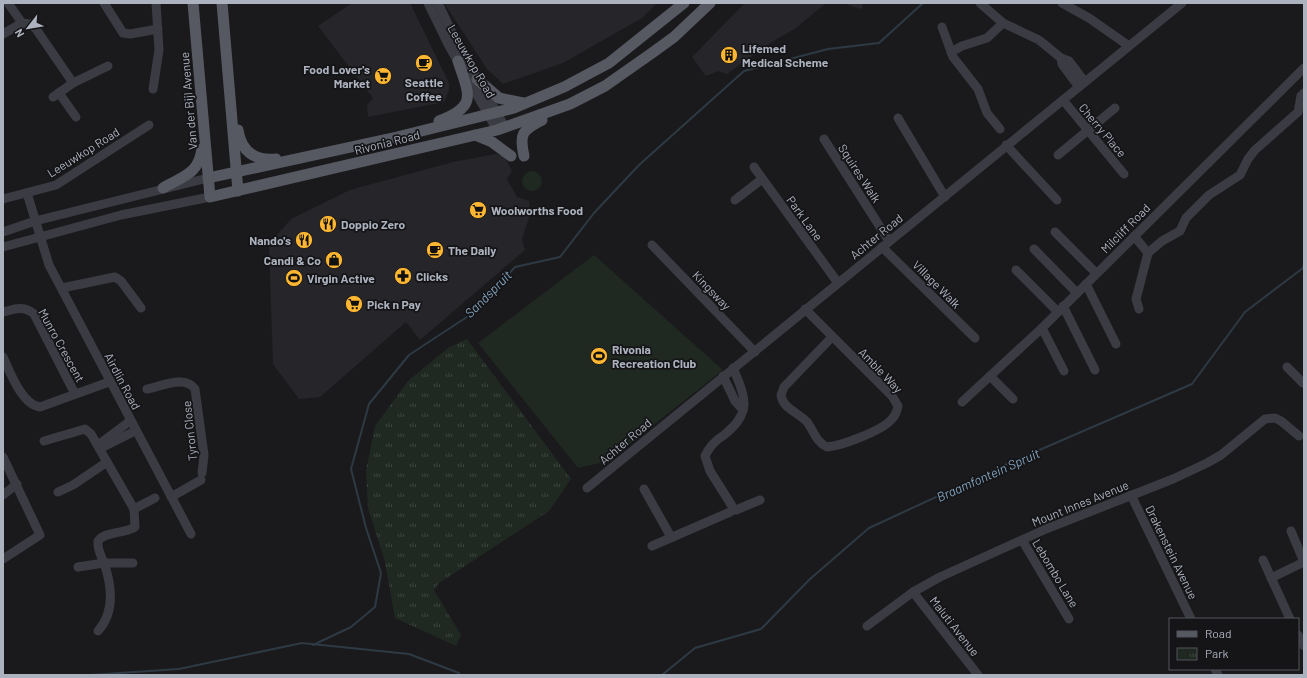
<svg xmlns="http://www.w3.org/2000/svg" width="1307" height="678" viewBox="0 0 1307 678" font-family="Barlow,sans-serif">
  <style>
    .built { fill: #26262a }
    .grass { fill: #1f2921 }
    .park { fill: url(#park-tufts) }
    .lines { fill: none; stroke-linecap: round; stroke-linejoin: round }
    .stream { stroke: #2e3a43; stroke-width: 2 }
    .minor { stroke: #3b3c43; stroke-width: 9 }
    .major { stroke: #575962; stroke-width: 11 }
    .labels { text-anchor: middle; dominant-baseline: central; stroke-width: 3.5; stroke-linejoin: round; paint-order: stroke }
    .poi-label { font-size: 12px; font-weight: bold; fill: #acb2be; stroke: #151518; text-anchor: start }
    .street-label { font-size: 12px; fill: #acb2be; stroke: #151518 }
    .water-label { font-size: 13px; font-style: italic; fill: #80a1bb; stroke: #151518 }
  </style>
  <defs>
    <pattern id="park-tufts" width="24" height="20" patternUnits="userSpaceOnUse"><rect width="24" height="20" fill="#1f2921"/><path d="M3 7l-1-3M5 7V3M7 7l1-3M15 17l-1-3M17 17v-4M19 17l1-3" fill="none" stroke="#3d463f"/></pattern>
  </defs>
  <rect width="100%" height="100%" fill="#1a1a1d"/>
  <g class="built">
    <polygon points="352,3 410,3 449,83 449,90 444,102 368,117 367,105 373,98 318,26"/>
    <polygon points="444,3 657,3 642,18 563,63 503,84 487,69"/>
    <polygon points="745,3 826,3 796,28 772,42 727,74 719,71 706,76 692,57"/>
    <polygon points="844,3 863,3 862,9 853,7"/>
    <polygon points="496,154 504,156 512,171 507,179 517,197 529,201 530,215 522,239 525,250 420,340 406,322 320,397 299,399 273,364 269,246 277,235 291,219 350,190 453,162"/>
  </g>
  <g class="grass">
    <circle cx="532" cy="181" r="10"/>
    <polygon points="594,255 723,370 608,461 578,468 478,343"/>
  </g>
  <polygon class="park" points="467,339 571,479 549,511 439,583 434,590 461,635 456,646 395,618 385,562 368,508 366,471 375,426 408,381 448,348"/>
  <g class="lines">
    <g class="stream">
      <polyline points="313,645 351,627 375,607 381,573 366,528 351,469 369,404 409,355 473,313 515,267 560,257 594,213 639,165 744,71 828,49 879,43 923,3"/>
      <polyline points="90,675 179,669 302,643 409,654 459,673 460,675"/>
      <polyline points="662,675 695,648 761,629 810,579 869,528 1014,461 1192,384 1245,312 1303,268 1304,264"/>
    </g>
    <g class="minor">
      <polyline points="8,3 22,23 30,24 36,29 73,83"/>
      <polyline points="104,3 123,33 130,34 158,29"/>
      <polyline points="428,3 449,46 497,130"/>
      <polyline points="438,3 455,39 505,127"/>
      <polyline points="980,3 1003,23 1039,40 1061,58 1069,61 1085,82"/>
      <polyline points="1062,3 1089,18 1129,46"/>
      <polyline points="942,27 953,57 978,89 987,113 1000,129"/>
      <polyline points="3,34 22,23"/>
      <polyline points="951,52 962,46 987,38 1003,23"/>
      <polyline points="1061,58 1062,64 1079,87"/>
      <polyline points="153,89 159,50 156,3"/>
      <polyline points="59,93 76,117"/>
      <polyline points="53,97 73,83 108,66"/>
      <polyline points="1063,100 1124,174"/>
      <polyline points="898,118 945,197"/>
      <polyline points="824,139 889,241"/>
      <polyline points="1006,145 1057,200"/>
      <polyline points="1058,155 1115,108"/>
      <polyline points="754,167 838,283"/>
      <polyline points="27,193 49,265 191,534"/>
      <polyline points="3,199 56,185 149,125"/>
      <polyline points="735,200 762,179"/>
      <polyline points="3,232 35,221 208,178"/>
      <polyline points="1055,232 1096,273"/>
      <polyline points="1134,236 1148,253 1136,299 1139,309"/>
      <polyline points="652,245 755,352"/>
      <polyline points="3,247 121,215 210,197"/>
      <polyline points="882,247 975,338"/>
      <polyline points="1034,249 1077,293"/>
      <polyline points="1148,253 1162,241 1180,231 1186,218 1209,195 1240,175 1248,159 1255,150 1298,112 1301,96 1304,93"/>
      <polyline points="1016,270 1058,312"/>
      <polyline points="1086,284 1116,344"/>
      <polyline points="62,288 115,277 121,281 141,308"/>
      <polyline points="1063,306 1095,370"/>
      <path d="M805,309L892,396L898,406C897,412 895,416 891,420C881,431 841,446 827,447C816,442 814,431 807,422C798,412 783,409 781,395L784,387L832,337"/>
      <path d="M3,312C15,309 23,305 34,314L75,394"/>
      <polyline points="1042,328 1064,371"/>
      <path d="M3,357C10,372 22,405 40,407L109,382"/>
      <polyline points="1287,367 1303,383"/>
      <polyline points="723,376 735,401 743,410"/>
      <polyline points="990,376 1013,399"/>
      <path d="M147,389C162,386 185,375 195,389L204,455L202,473"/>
      <polyline points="962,402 1042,328 1304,68"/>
      <polyline points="44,441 85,429 91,434 107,462"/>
      <polyline points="98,445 130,421"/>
      <polyline points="103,447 135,431"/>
      <polyline points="3,457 40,535 3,559"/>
      <polyline points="587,488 1182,3"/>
      <polyline points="644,489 671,537"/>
      <polyline points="58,492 73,485 107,462 134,509 155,498"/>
      <polyline points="3,495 17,484"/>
      <polyline points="1131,495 1191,619"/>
      <polyline points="171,497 201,480"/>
      <path d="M732,506L710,471L705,456C709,447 716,440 724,435C752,413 746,398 733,368"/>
      <polyline points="736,510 760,500"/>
      <polyline points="1291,531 1304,562"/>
      <polyline points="1022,540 1069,619"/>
      <polyline points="652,546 730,512"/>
      <polyline points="1263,560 1290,619"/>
      <polyline points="78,567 104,563 133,563"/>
      <polyline points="1271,578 1304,562"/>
      <polyline points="913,592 978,675"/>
      <polyline points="867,626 913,592 940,577 1046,529 1173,479 1207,463 1221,455 1265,419 1275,418 1281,421 1299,436"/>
      <path d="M98,631C115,612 112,586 104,563C101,556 97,549 98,541C105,531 124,534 135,527L134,509"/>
      <polyline points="1298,635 1304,646"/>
      <polyline points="1215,669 1218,675"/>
    </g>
    <g class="major">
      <polyline points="193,3 210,197 497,130 570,104 605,86 652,53 674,37 710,3"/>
      <polyline points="222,3 238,191"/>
      <polyline points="477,79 499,98 523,103"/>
      <path d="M439,121C478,106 469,95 458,61"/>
      <path d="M238,130C241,151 254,161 276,159"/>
      <polyline points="475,135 492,142 511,156"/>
      <path d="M524,156C519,134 522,130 542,120"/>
      <polyline points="208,178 397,137 514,108 564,87 609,63 684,3"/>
      <path d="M163,188C183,176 198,175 202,149"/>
    </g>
  </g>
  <defs>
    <symbol id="building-disc" viewBox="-11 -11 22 22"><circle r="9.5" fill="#ffb630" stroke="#151518"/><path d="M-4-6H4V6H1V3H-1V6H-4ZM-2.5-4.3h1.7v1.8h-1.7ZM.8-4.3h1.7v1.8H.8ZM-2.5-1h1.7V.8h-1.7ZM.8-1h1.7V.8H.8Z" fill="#111"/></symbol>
    <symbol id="cafe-disc" viewBox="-11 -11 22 22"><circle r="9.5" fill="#ffb630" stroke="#151518"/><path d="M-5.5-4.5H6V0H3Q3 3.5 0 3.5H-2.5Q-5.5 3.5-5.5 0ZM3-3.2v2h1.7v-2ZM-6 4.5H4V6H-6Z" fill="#111"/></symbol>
    <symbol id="supermarket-disc" viewBox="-11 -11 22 22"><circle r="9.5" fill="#ffb630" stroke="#151518"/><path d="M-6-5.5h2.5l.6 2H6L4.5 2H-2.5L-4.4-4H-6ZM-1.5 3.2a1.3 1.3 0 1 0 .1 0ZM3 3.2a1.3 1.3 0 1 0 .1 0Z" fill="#111"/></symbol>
    <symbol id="restaurant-disc" viewBox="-11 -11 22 22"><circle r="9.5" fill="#ffb630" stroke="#151518"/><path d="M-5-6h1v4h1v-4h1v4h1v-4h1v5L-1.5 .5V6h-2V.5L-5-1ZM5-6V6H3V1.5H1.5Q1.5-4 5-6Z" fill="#111"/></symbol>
    <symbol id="shop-disc" viewBox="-11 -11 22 22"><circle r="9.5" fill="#ffb630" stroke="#151518"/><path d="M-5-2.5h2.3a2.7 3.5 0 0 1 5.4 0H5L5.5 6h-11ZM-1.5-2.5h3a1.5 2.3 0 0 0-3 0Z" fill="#111"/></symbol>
    <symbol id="pharmacy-disc" viewBox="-11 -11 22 22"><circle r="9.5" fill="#ffb630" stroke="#151518"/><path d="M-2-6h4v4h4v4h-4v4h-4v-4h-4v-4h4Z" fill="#111"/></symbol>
    <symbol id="stadium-disc" viewBox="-11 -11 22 22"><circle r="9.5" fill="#ffb630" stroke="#151518"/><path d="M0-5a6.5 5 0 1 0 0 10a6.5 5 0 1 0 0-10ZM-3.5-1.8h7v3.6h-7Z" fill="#111"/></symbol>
  </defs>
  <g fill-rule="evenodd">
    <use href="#building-disc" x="719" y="45" width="20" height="20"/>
    <use href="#cafe-disc" x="414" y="53" width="20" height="20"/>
    <use href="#supermarket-disc" x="373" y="66" width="20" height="20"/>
    <use href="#supermarket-disc" x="468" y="200" width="20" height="20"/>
    <use href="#restaurant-disc" x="318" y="214" width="20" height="20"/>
    <use href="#restaurant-disc" x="294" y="230" width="20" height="20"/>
    <use href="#cafe-disc" x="425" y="240" width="20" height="20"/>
    <use href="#shop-disc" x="324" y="250" width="20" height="20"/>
    <use href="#pharmacy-disc" x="393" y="266" width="20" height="20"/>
    <use href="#stadium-disc" x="284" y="268" width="20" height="20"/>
    <use href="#supermarket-disc" x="344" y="294" width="20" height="20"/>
    <use href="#stadium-disc" x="589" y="346" width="20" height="20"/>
  </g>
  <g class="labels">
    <g class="poi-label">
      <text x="742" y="48">Lifemed<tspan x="742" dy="14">Medical Scheme</tspan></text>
      <text x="370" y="69" text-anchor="end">Food Lover's<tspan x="370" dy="14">Market</tspan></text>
      <text x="424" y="82" text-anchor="middle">Seattle<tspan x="424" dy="14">Coffee</tspan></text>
      <text x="491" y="210">Woolworths Food</text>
      <text x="341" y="224">Doppio Zero</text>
      <text x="291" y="240" text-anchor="end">Nando's</text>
      <text x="448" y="250">The Daily</text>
      <text x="321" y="260" text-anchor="end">Candi &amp; Co</text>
      <text x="416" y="276">Clicks</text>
      <text x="307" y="278">Virgin Active</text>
      <text x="367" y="304">Pick n Pay</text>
      <text x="612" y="349">Rivonia<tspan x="612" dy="14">Recreation Club</tspan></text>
    </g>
    <g class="street-label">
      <text transform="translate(472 61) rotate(60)">Leeuwkop Road</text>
      <text transform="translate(188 101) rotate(-95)">Van der Bijl Avenue</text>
      <text transform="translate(1103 130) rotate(50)">Cherry Place</text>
      <text transform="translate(387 142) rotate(-14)">Rivonia Road</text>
      <text transform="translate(83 152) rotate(-32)">Leeuwkop Road</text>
      <text transform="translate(860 173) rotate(57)">Squires Walk</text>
      <text transform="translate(805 218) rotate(54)">Park Lane</text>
      <text transform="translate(1125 228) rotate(-45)">Milcliff Road</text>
      <text transform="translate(876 236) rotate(-39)">Achter Road</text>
      <text transform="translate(937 284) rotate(45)">Village Walk</text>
      <text transform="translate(712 290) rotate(46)">Kingsway</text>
      <text transform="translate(62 345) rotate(61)">Munro Crescent</text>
      <text transform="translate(881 370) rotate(46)">Amble Way</text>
      <text transform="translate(123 381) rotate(62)">Airdlin Road</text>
      <text transform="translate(189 431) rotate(-96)">Tyron Close</text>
      <text transform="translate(625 441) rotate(-40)">Achter Road</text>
      <text transform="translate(1080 503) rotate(-22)">Mount Innes Avenue</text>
      <text transform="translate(1172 552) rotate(64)">Drakenstein Avenue</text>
      <text transform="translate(1056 573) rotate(59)">Lebombo Lane</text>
      <text transform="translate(955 626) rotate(52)">Maluti Avenue</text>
    </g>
    <g class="water-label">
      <text transform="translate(488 294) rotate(-45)">Sandspruit</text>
      <text transform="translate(988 475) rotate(-24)">Braamfontein Spruit</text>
    </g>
  </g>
  <rect width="1307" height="678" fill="none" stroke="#acb2be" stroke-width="8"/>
  <rect x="1169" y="618" width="130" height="52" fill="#151518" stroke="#51545a"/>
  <rect x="1177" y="631" width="20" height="6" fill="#575962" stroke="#51545a"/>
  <text x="1205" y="638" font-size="12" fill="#acb2be">Road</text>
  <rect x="1177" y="648" width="20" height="12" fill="url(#park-tufts)" stroke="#51545a"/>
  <text x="1205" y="658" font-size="12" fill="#acb2be">Park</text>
  <g transform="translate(28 28) rotate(239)" stroke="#151518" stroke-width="3" paint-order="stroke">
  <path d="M0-3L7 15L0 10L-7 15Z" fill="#acb2be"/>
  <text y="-6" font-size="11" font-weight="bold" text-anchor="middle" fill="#acb2be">N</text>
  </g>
</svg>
